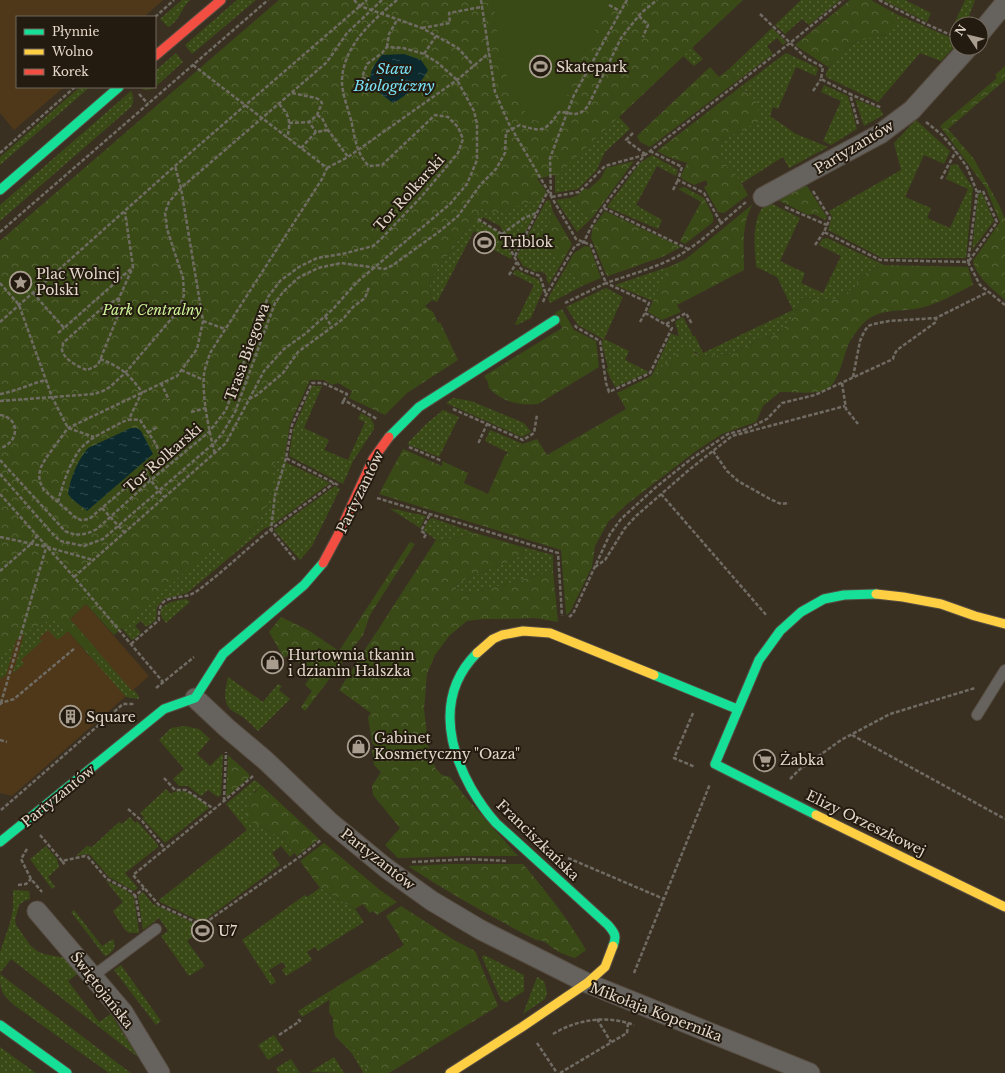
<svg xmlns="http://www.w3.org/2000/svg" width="1005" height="1073" viewBox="0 0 1005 1073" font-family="'Libre Baskerville',serif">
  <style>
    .built { fill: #4e3819 }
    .grass { fill: url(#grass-dots) }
    .forest { fill: url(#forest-crowns) }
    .pitch { fill: #394a17 }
    .water { fill: url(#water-ripples) }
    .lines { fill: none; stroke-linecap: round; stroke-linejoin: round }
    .lane-casing { stroke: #574d42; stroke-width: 12 }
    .street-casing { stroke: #574d42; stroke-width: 21 }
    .fast-casing { stroke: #574d42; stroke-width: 11 }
    .slow-casing { stroke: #574d42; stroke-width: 11 }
    .jam-casing { stroke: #574d42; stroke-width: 11 }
    .path { stroke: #706c64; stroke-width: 2.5; stroke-dasharray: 4 2; stroke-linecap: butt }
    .lane { stroke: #66635e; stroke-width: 10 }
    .street { stroke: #66635e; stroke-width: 19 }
    .fast { stroke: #16e098; stroke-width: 9 }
    .slow { stroke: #ffcf43; stroke-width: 9 }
    .jam { stroke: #f24e42; stroke-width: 9 }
    .labels { text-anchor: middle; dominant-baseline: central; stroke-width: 4; stroke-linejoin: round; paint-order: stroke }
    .poi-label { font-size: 14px; fill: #e4d8c9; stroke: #241b10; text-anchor: start }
    .street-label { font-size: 14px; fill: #e4d8c9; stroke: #241b10 }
    .park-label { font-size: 14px; font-style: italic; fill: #cdf497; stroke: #241b10 }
    .water-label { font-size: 15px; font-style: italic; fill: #78e1f6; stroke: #241b10 }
  </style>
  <defs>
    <pattern id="grass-dots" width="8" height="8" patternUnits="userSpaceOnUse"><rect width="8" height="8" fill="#394a17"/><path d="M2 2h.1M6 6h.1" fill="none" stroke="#566337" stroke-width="1.8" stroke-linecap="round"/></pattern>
    <pattern id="forest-crowns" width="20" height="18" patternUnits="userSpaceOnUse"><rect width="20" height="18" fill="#394a17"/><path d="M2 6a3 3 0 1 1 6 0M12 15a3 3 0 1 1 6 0" fill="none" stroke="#566337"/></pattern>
    <pattern id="water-ripples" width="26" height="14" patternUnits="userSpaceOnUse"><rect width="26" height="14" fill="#0c2a2e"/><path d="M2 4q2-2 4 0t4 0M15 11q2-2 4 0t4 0" fill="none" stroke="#2f484b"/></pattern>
  </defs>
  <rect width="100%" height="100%" fill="#3a3022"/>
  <g class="built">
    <polygon points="0,0 163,0 144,17 17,17 17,87 64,87 14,130 0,113"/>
    <polygon points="86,604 149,676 12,796 0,793 0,653 26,632 56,617 89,656 97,650 70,619"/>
  </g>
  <g class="grass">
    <path d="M182,0H190C180,9 181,20 168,27L160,19Z"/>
    <polygon points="237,0 256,0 192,54 185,45"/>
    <polygon points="801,0 840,0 809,25 802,19 785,34 775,25"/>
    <polygon points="883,0 905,0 931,13 927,22"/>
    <polygon points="965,0 975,0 966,24 957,24 957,36 950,33"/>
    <path d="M896,14L956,40L957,44L941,61L920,53L878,102L826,77C825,66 845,48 855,43C864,38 875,36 885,35L897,20Z"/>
    <polygon points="772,28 786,42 783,45 777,38 767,46 773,54 737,81 729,69"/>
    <polygon points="695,45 692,48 703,59 694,66 683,56 619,117 630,129 605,152 596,171 578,189 555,193 555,160"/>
    <path d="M176,53L183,62L154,88C149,91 143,90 139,87H155V71Z"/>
    <path d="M786,53L818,68L816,76L796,67L778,109L773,107L770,116L796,134L828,147L789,168L783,157L742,183C734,172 722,165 717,153L724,138L744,130L749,93L739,88Z"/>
    <polygon points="824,85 848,96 857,129 831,145 823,141 841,101 821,92"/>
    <polygon points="80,87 90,87 0,165 0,157"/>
    <path d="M131,91C134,97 134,102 131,107L0,221V205Z"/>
    <polygon points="855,99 880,109 883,115 864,126"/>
    <polygon points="916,120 950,151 944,164 924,155 905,197 931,208 927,218 950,228 968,189 946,179 951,165 957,164 973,188 966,258 882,258 828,230 832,217 829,211 901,170 894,143"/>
    <polygon points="652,155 678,170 676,176 657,166 636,205 662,220 658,229 607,207 640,163"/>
    <polygon points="544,188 546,192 515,252 500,226 483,217 480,221 500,233 512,255 511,259 488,247 491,240 474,231 437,302 432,300 429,281 473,220 482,208 541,198"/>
    <polygon points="982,193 994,221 972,250 978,194"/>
    <path d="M570,198C577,208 581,213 592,218L577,232L556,200Z"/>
    <polygon points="550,200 553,212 544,243 561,264 549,284 547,281 546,274 539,271 536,272 523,266 517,256 546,201"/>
    <path d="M768,202L800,218L780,261L805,273L801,283L823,293L841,256L819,245L822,239L827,238L884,265L873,269L862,276L855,287L836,300L801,298L799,305L789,323L777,334L761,338L747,347L730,354L701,356L696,352L679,351L667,363L652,375L671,334L679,336L675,322L683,317L693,336H695L703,353L793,310L777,277L756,267C755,247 750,216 768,202Z"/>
    <polygon points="671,266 653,301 615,285"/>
    <polygon points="565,269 584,285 550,303 548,298"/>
    <polygon points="517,270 539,280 543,290 531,318 517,325 515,324 534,285 513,274 514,271"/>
    <polygon points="606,288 623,297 604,339 629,351 625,360 649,372 615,387 606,369 608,368 602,344 603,339 578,325 566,307"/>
    <polygon points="312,386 322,386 304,428 329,440 324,450 348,460 365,422 358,419 361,413 370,418 374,424 374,429 353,461 343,484 289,456 293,430"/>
    <polygon points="453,398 471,401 524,423 531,432 522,437 446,403"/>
    <polygon points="443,410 459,417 439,457 407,444 425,425"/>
    <polygon points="490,430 523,444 509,453 485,441"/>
    <polygon points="280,452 285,454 285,462 330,483 271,526 265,528 187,593 164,599 157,607 156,620 148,626 145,626 141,621 135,626 140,631 140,634 132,640 80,581 213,546 229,558 245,536 257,525 270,481 273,467"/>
    <polygon points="335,486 340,489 312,546 300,560 274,530"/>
    <polygon points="389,508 426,516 420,528"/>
    <polygon points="432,518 475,533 441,541 436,540 423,530 429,520"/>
    <polygon points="519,546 553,555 553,571 470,594 456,589 457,583 523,555 524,550"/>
    <path d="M186,599L190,602L166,623C150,605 173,601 186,599Z"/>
    <path d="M33,602L70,619L132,691L134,690C136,693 139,695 139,699L126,697L68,631L58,640L48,630L39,638L42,641L21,660L24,664L13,673Z"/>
    <polygon points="26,606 6,675 0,679 0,617"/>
    <path d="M228,677L263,702L278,684L282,686L279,690L290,699L258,731C253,726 248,721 243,717C239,714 233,712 230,709C222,700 226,687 228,677Z"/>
    <polygon points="184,726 199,729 210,739 197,754 210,766 222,754 223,754 221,795 218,797 208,790 201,796 188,786 179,786 173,779 184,769 159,740 171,728"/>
    <polygon points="255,780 262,786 254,792 259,826 282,838 294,853 290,857 281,846 272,853 280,865 202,922 160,902 159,900 247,830 226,804"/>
    <path d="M166,789L171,794C181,785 202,799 209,808L165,843L142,818L144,817L140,813Z"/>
    <polygon points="130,817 135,823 137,821 158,845 158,847 125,873 138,888 134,891 109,877 90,855 86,854 76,856 87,846 92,847 119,822 122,824"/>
    <polygon points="46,846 57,859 59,867 48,877 55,887 52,889 30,859"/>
    <polygon points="106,881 126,890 134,897 139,933 129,933 125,930 113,911 123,902"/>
    <polygon points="320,888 356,910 364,922 318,951 315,947 307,952 312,960 286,976 282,970 286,967 282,962 269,970 276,982 271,985 242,940 305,895 307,897"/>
    <polygon points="13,890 29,891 30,899 24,901 19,905 15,920 16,925 30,945 37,951 44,954 65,958 80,972 68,981 99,1022 111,1014 138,1057 11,959 0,973 0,952 10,923 13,909"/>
    <polygon points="143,892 153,904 198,925 194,928 197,933 187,941 205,966 189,976 161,936 168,931 159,918 143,930 138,896"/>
    <path d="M74,910L102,946L113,939C117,947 113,952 106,956L104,955L71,912Z"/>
    <polygon points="484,955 524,975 524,991 507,1002 501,1000 482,957"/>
    <polygon points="121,965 161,1021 156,1025 114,970"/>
    <path d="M0,974L120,1065L131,1073H109L14,1005C1,993 0,990 0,974Z"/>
    <polygon points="537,977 544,981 547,993 545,999 523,1014"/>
    <polygon points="330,991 329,1000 302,1017 298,1011"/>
    <polygon points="274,1035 284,1050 268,1060 258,1045"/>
    <polygon points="0,1047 33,1071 36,1073 0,1073"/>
    <polygon points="351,1047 359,1054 369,1073 362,1073 363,1072 353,1055 347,1048"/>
    <polygon points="334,1057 344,1073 310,1072"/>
    <polygon points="291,1059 300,1073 279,1073 276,1068"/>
  </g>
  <g class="forest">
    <polygon points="279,0 743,0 558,174 537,179 544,188 541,198 497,214 482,209 473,220 429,281 432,300 425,306 433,312 438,323 440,322 458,360 407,393 385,415 349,398 352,391 338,383 332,385 324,380 310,380 290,424 285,454 280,452 273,467 270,497 257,525 245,536 229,558 213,547 114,635 86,604 70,619 97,650 90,656 56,617 26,632 0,653 0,241"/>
    <path d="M850,0H871L896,14C902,39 872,35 856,42C846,47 836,59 828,67L795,45Z"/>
    <path d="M1005,66V80L948,129L974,159L999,205L1005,219V300C993,289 976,277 973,261L1000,222L986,188L940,126L997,78L995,75Z"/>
    <polygon points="710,67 719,77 729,69 737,81 650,147 640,142 637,136"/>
    <path d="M739,88C755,96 760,103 759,121L744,130L724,138L717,153C721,163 729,167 736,175C741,181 744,188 748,195L724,213L718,212L704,187L708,185L706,180L694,185L682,179L681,176L687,163L668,157L657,151Z"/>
    <path d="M634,161L592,218C581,213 577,208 570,198L578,195L583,189H589L601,178L606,168Z"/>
    <polygon points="807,186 827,217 825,220 814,214 808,215 776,199 798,187"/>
    <polygon points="684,187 704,198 713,216 713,222 685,244 680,241 701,202 678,189"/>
    <path d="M753,204C741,223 744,248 744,270L677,305L681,312L662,320L648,312L664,277L671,266L686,259Z"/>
    <polygon points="605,211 681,247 662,257 608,276 606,274 591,238 593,227"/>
    <polygon points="553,212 572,244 561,264 544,243"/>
    <polygon points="585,246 590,247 601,278 584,285 565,269 574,253"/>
    <path d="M884,265L968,267L973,285C956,293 939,304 920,308C902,312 883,308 867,320C861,325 854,335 850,341C843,354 840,386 823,391C811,394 793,392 780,392L763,406L756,422L722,434L696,451L627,504L608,522L595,546L592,567L570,612L566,615L561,550L379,494L403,449L442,466V461L468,473L464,483L488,494L505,455L523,444L537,439L547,455L626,409L617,393L651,376L684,347L701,356L730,354L747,347L761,338L777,334L789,323L799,305L801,298L836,300L855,287L862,276L873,269Z"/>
    <path d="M562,309L574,330L596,341L599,367L538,404C520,406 502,402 489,388L488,382L484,376L562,328L555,313Z"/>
    <polygon points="475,533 519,546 524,550 523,555 457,583 456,589 470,594 553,571 558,622 535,618 505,619 483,619 467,621 449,636 435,655 427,674 424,709 429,752 436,769 442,775 450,777 463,794 518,856 464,856 398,858 385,845 400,828 373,795 372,786 381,772 374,765 372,750 375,746 372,743 368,717 371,713 339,690 436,540 441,541"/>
    <polygon points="410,542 415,544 370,615 363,635 305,711 301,707 312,691 305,685 313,673 288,655 284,658 269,632 281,617 308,630 339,651"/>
    <polygon points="228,755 249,774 249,778 227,797 226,795"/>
    <path d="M262,786L319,839L297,856L282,838L249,821L245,810C249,800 253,793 262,786Z"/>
    <polygon points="324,843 380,890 397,902 377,915 373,911 370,913 363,904 355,909 320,888 300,861"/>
    <path d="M449,864H523C546,891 568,919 586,950L575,958C569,956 562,954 556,950C549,946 545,940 536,940C492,917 449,893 408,866Z"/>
    <polygon points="401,906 454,940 475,951 498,1006 389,1073 369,1073 359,1054 351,1047 347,1048 335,1036 333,1027 333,1018 329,1012 330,991 404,945 386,916"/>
  </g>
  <path class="pitch" d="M493,0H612C601,19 590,39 581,59C576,70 575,83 568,94C564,101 552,118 544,120C538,123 532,119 528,115C502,87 498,37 493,0Z"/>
  <g class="water">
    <path d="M404,54L421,60L428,70C421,85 407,95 393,103C371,87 361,80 382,55Z"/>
    <path d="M131,428H137L141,431L153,454L87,511L72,499L68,494C70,478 78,460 88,448Z"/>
  </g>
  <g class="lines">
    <defs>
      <g id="lane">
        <polyline points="977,715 1005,670"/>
        <polyline points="93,976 156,929"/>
      </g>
      <g id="street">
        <polyline points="981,32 1005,3"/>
        <polyline points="763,197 880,134 912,110 968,48"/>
        <polyline points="195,698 227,728 265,760 330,822 386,868 432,901 481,930 587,983 810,1073"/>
        <polyline points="37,911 123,1012 160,1073"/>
      </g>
      <g id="fast">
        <polyline points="0,190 119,87"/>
        <polyline points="389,437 419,407 555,320"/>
        <path d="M477,653C438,692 446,743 471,788C478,800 486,812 496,823L608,925C615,933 617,936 613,946"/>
        <polyline points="654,675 737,709"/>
        <polyline points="816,815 715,764 759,660 780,631 801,612 824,599 844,595 876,594"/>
        <polyline points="0,842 164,709 195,698 223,654 304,585 323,563"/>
        <polyline points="0,1025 67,1073"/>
      </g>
      <g id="slow">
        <polyline points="876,594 903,597 941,604 975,616 1005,624"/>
        <polyline points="477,653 493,639 502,635 523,631 550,633 654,675"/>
        <polyline points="816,815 1005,907"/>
        <polyline points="450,1073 522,1027 587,983 605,967 613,946"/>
      </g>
      <g id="jam">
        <polyline points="155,56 221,0"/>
        <polyline points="323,563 338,535 373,459 389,437"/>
      </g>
    </defs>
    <use href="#lane" class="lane-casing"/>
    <use href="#street" class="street-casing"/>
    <use href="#fast" class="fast-casing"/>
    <use href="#slow" class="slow-casing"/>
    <use href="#jam" class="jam-casing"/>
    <g class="path">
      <polyline points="354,0 360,6 422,28 458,48 474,66"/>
      <polyline points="481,0 495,92 509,124 576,239 591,245 606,283 565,303"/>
      <polyline points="627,0 574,95 567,113 550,158 551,197 579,192 605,166 644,155"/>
      <polyline points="879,0 924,23 953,36"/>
      <polyline points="609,5 620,11"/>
      <polyline points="760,14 806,58 823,67 821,79 850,94"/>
      <polyline points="639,16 648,25 643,37"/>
      <polyline points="155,17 174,0"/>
      <polyline points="422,28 450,23 449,13 481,7"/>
      <polyline points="387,47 389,34 397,20"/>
      <polyline points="424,54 436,36"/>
      <path d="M193,65L327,168L322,179L210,353C208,360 205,367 204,374C202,398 209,431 215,454"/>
      <polyline points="813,91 821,79"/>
      <polyline points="292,93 316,98 320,100 322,103 317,115 309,122 316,132"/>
      <polyline points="139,94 148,104"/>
      <path d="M279,104C290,116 291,122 287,138"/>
      <polyline points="317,115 322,118 328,130 348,157"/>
      <polyline points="926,122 942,135 954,149 967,167 977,192 968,262"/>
      <polyline points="289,123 309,122"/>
      <polyline points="858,124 850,94 882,108"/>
      <polyline points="633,133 626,140 645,154"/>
      <polyline points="301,148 316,132 328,130"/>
      <polyline points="650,151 682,167 678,180 704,193 721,223"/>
      <polyline points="0,153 75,87"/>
      <polyline points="327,168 348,157 457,80 489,53"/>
      <polyline points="941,179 956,151"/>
      <polyline points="673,190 678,180"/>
      <polyline points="813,191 830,218 827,225"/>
      <polyline points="785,207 827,225 824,232 880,260 968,262 980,285 1005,305"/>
      <polyline points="604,208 688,249"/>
      <polyline points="478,219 502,234 521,269 540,276 546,295"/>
      <polyline points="0,232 268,0"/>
      <polyline points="502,234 524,218 536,213"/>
      <polyline points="815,245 824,232"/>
      <polyline points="515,256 548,191"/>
      <polyline points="969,261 997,222 983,191 977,192"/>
      <polyline points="509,275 517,262"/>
      <polyline points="0,283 19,305 52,397 68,428 94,437"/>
      <polyline points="33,293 64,328 133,267 125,212"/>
      <path d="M119,298V313L98,365L87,370C79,367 64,360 62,350C62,348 63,346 63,343L101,309L119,298L133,267"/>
      <path d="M543,302L546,295L575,246L584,242C598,210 622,181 645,155L790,43L843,0"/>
      <polyline points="325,316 332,327"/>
      <polyline points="203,321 225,329"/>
      <polyline points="0,322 175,166 367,0"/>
      <polyline points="640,322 645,313"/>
      <polyline points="666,324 686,313 692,324"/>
      <path d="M575,325L576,327L600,341L606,383L609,392L650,373L672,328L645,313L649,303L606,283C629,275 655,268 678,256C702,242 724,220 746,202"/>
      <polyline points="58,333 64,328"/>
      <path d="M100,359C121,367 129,374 142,392L129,419"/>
      <polyline points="181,370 204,380"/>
      <polyline points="853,377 860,341 864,332 868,326 874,324 889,321 936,318"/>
      <polyline points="161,383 169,400"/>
      <polyline points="842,383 846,409 858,424"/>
      <path d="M0,394C17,391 30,384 46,380"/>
      <polyline points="249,399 257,395 283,373 298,352 343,319 353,307 365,298 369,287"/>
      <polyline points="0,401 94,394 103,391 110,387 126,372 178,311 184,295 183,278 167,229 165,213 169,202 181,188 327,62 347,33 382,0"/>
      <polyline points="342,404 344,400"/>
      <polyline points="453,409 487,424 478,444"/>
      <polyline points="191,412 206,408"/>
      <path d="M0,415C21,418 19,443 0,448"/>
      <polyline points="487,424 523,440 534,433 537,415"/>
      <polyline points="148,433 157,427"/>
      <polyline points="409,447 442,461"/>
      <polyline points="713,451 727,471 738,481 770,499 781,504 789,503"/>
      <polyline points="286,458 275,495 271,530 296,561"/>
      <path d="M0,460L65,531C77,537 85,535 97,529L151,480L209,432L226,410L268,297L280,281L299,267L317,258L342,254L373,246L381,239L421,197L458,153L463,139L458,127L448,117L435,115L382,165L369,166C357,155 355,139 352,124C349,111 342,94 342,82C342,47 372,21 397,0"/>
      <polyline points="144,472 164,497"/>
      <path d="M0,474L50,531L60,541L84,546L103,539L213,444L222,434L235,412L275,303L283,292L298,278L318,268L341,263L385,269L393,265L440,231L458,216L481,184L496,169L505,153L506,132L520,125C543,133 545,131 559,112C573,113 578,118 588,106L621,38L641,13L657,0"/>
      <polyline points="338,485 286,458 292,425 312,383 323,383 347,394 344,400 377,419"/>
      <polyline points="0,494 74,577 163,682"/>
      <polyline points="661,494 767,616"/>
      <polyline points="377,498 558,553 562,616"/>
      <path d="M58,502C62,486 71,458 83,446C91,438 102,433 111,428C123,422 126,418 140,420L156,444L160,455L158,460L89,519L81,520L76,518L44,490L40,482L39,475L41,467L46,458L68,428L177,376L197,349L203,321L181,188L175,166"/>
      <polyline points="102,508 124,532"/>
      <polyline points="0,537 47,547 93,560"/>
      <polyline points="424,538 426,534 421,531 430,514"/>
      <polyline points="595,567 605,560 625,528 636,516 690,469 732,436 845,406"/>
      <polyline points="0,571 31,544 37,536"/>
      <polyline points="74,577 226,443 264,371 284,349 305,334 333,309 357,282 450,204 467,184 477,160 477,124 474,111 457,80 438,63 424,54 403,48 387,47 382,53 367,64 362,77 366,79"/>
      <polyline points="569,617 573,614 610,534 621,519 655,488 691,459 728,434 747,429 767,419 782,403 815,395 893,359 894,355 897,350 936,322 936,318 988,292"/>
      <path d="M131,644L159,620C157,589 181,603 197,591C222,573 245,550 270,530C291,514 313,499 334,483"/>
      <polyline points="156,688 194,657"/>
      <polyline points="1,703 46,548"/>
      <polyline points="0,705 1,703 14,699 75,648"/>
      <polyline points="693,713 674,758 695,767"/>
      <polyline points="852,735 1005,819"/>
      <polyline points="0,740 7,742"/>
      <polyline points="253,776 224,801 133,875 159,905 202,925 298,858 321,840"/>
      <polyline points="164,778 175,790 186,790 214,809"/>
      <polyline points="790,779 799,770 841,740 890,714 975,688"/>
      <polyline points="224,801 226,752"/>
      <polyline points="128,809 142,821 165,849"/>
      <polyline points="1,810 123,704 135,704"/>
      <polyline points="40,835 62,861 85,856 88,857 107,879 132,892 135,896"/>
      <polyline points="27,849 21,859 31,879 42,892"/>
      <polyline points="568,858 664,899"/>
      <polyline points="62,861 65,865"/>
      <polyline points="412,862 470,859 507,861"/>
      <polyline points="18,885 26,884 31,879"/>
      <polyline points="140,922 136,898 135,896 144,888"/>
      <polyline points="634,973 710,784"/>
      <polyline points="597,1019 611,1042"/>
      <path d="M553,1034C578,1019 606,1015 634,1025"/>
      <polyline points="279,1035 300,1021 298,1019"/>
      <polyline points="537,1043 557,1073"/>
      <polyline points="560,1073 627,1033 628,1023"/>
    </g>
    <use href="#lane" class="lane"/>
    <use href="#street" class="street"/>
    <use href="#fast" class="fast"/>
    <use href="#slow" class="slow"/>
    <use href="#jam" class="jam"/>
  </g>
  <defs>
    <symbol id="stadium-ring" viewBox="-11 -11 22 22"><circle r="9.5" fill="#241b10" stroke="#a89d8f" stroke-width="1.5"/><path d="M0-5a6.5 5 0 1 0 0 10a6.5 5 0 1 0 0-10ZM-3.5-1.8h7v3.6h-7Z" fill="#a89d8f"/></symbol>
    <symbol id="sight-ring" viewBox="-11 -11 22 22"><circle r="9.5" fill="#241b10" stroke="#a89d8f" stroke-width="1.5"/><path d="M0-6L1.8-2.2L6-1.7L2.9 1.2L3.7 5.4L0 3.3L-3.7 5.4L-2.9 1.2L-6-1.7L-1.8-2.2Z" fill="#a89d8f"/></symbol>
    <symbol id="shop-ring" viewBox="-11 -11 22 22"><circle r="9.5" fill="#241b10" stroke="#a89d8f" stroke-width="1.5"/><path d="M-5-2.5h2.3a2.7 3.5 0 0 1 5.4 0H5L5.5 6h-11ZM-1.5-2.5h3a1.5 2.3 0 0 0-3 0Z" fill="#a89d8f"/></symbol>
    <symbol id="building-ring" viewBox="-11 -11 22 22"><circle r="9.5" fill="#241b10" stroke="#a89d8f" stroke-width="1.5"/><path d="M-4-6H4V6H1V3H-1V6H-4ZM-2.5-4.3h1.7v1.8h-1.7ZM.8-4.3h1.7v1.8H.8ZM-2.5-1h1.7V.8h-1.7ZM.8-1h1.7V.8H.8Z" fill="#a89d8f"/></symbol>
    <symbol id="supermarket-ring" viewBox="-11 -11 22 22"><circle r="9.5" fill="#241b10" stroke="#a89d8f" stroke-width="1.5"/><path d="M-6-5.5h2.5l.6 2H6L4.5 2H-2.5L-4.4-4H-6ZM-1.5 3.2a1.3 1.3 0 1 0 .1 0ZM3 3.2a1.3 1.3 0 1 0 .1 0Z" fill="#a89d8f"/></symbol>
  </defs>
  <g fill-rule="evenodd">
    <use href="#stadium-ring" x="528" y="54" width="25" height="25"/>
    <use href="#stadium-ring" x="472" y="230" width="25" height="25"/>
    <use href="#sight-ring" x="8" y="270" width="25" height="25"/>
    <use href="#shop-ring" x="260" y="650" width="25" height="25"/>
    <use href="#building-ring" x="58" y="704" width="25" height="25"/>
    <use href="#shop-ring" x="346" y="734" width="25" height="25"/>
    <use href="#supermarket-ring" x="752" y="748" width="25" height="25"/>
    <use href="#stadium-ring" x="190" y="918" width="25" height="25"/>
  </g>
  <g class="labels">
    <g class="poi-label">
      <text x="556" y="67">Skatepark</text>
      <text x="500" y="242">Triblok</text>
      <text x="36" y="274">Plac Wolnej<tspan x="36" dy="16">Polski</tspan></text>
      <text x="288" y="655">Hurtownia tkanin<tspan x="288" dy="16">i dzianin Halszka</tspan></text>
      <text x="86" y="717">Square</text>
      <text x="374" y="738">Gabinet<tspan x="374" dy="16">Kosmetyczny "Oaza"</tspan></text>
      <text x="780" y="760">Żabka</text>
      <text x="218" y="931">U7</text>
    </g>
    <g class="street-label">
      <text transform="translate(854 147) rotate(-31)">Partyzantów</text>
      <text transform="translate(409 193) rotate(-48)">Tor Rolkarski</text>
      <text transform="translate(247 352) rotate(-70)">Trasa Biegowa</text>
      <text transform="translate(163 458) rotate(-41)">Tor Rolkarski</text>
      <text transform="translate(360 492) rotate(-64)">Partyzantów</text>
      <text transform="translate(58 796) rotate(-39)">Partyzantów</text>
      <text transform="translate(866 823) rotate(26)">Elizy Orzeszkowej</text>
      <text transform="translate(538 840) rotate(44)">Franciszkańska</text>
      <text transform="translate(378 859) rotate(38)">Partyzantów</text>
      <text transform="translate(102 990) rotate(52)">Świętojańska</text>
      <text transform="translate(656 1012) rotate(21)">Mikołaja Kopernika</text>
    </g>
    <g class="park-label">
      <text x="152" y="310">Park Centralny</text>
    </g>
    <g class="water-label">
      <text x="394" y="68">Staw<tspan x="394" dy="17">Biologiczny</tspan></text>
    </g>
  </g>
  <rect x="16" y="16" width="140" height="72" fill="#241b10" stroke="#71675a"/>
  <rect x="24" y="29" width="20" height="6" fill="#16e098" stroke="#71675a"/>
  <text x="52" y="36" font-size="12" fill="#e4d8c9">Płynnie</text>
  <rect x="24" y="49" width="20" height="6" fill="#ffcf43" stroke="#71675a"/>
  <text x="52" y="56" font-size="12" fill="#e4d8c9">Wolno</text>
  <rect x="24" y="69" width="20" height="6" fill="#f24e42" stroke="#71675a"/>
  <text x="52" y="76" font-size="12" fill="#e4d8c9">Korek</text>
  <g transform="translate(969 36) rotate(305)"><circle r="19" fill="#241b10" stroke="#71675a"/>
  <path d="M0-3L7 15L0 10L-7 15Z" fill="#a89d8f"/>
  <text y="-6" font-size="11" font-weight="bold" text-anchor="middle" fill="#e4d8c9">N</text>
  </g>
</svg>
